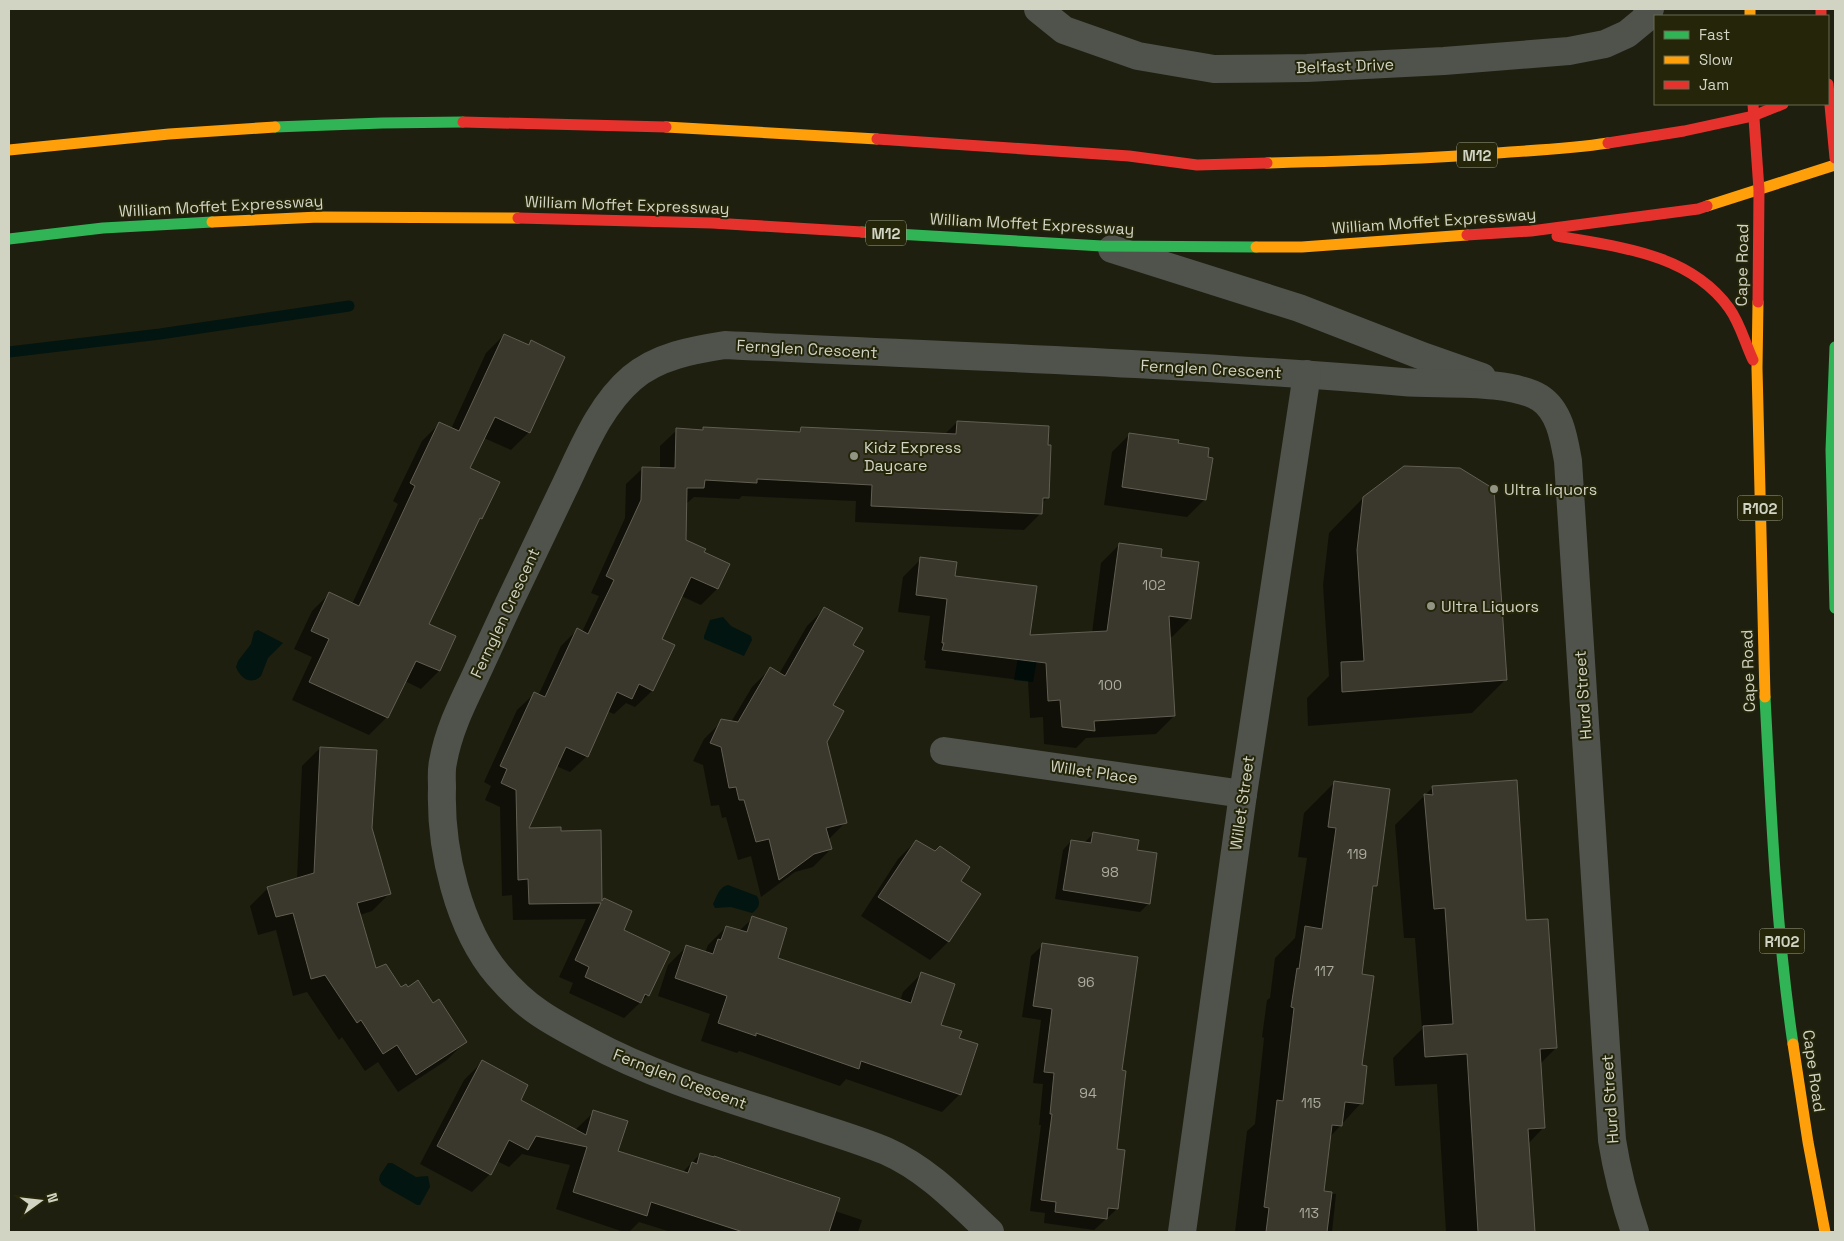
<svg xmlns="http://www.w3.org/2000/svg" width="1844" height="1241" viewBox="0 0 1844 1241" font-family="'Space Grotesk',sans-serif">
  <style>
    .water { fill: #031510 }
    .shadow { fill: #0007 }
    .lines { fill: none; stroke-linecap: round; stroke-linejoin: round }
    .stream { stroke: #031510; stroke-width: 11 }
    .building { fill: #3a382c; stroke: #615e52 }
    .street { stroke: #4f534c; stroke-width: 28 }
    .fast { stroke: #30b455; stroke-width: 11 }
    .slow { stroke: #ff9f0a; stroke-width: 11 }
    .jam { stroke: #e5322d; stroke-width: 11 }
    .poi-dot { fill: #929484; stroke: #242509; stroke-width: 2 }
    .labels { text-anchor: middle; dominant-baseline: central; stroke-width: 4; stroke-linejoin: round; paint-order: stroke }
    .number-label { font-size: 14px; fill: #abac9d }
    .shield { fill: #242509; stroke: #9d9f8b; stroke-width: 1 }
    .shield-label { font-size: 15px; font-weight: bold; fill: #d1d3c3 }
    .street-label { font-size: 16px; fill: #d1d3c3; stroke: #242509 }
    .poi-label { font-size: 16px; fill: #d1d3c3; stroke: #242509; text-anchor: start }
  </style>
  <rect width="100%" height="100%" fill="#1e1f0f"/>
  <g class="water">
    <polygon points="723,617 731,626 751,636 752,640 744,656 704,639 704,636 710,620"/>
    <path d="M258,630L283,643L268,658L261,676C251,686 240,678 236,667L238,661L251,644L254,632Z"/>
    <polygon points="1021,641 1040,643 1033,682 1014,680"/>
    <path d="M728,885L757,896C761,904 759,908 752,913L731,907L715,908L713,904C717,896 719,887 728,885Z"/>
    <polygon points="388,1163 392,1163 416,1177 428,1176 430,1187 420,1205 417,1205 382,1185 379,1180 380,1175"/>
  </g>
  <g class="shadow">
    <polygon points="504,335 527,346 531,342 529,432 511,450 484,438 469,468 481,518 477,523 427,625 454,637 439,671 421,689 405,681 387,717 369,735 292,700 312,657 294,649 312,611 330,593 352,604 398,504 393,501 422,441 440,423 451,429 486,353"/>
    <polygon points="957,422 1048,497 1041,504 1041,513 1024,530 855,522 856,501 742,496 739,499 694,497 686,504 685,541 702,553 717,589 701,605 681,596 660,640 673,645 652,691 635,707 626,703 614,714 607,711 587,756 570,772 556,766 527,829 559,832 601,902 622,931 648,995 624,1018 569,993 573,983 559,977 586,919 513,920 512,895 502,896 500,807 485,800 491,786 484,782 517,710 534,694 538,696 561,646 577,630 582,632 599,596 591,593 625,518 626,484 643,468 660,468 660,446 677,430 701,431 703,428 797,433 801,429 944,435"/>
    <polygon points="1130,434 1177,444 1205,499 1187,517 1104,505 1112,452"/>
    <polygon points="1363,498 1506,679 1472,713 1308,726 1307,698 1329,676 1323,585 1329,533"/>
    <polygon points="1119,545 1159,558 1190,619 1172,637 1169,636 1174,716 1156,734 1086,738 1076,748 1044,744 1043,717 1030,718 1028,681 925,668 926,661 924,660 930,616 898,612 903,577 921,559 954,577 1029,636 1092,633 1101,563"/>
    <polygon points="825,608 852,646 832,706 826,741 846,822 828,840 831,849 813,867 795,872 761,897 751,856 738,860 726,817 722,818 719,805 711,806 703,765 693,761 704,739 722,721 731,722 752,687 770,669 779,674 807,626"/>
    <polygon points="320,748 371,828 390,893 372,911 360,915 376,970 401,989 408,988 433,1005 465,1042 447,1060 398,1092 378,1062 365,1071 342,1037 339,1040 307,992 293,996 276,930 258,935 250,906 268,888 297,879 302,766"/>
    <polygon points="1334,783 1375,886 1371,891 1361,975 1361,1103 1330,1137 1323,1193 1336,1194 1332,1232 1235,1232 1247,1131 1255,1124 1264,1038 1262,1037 1267,1000 1270,998 1275,958 1295,938 1307,858 1298,857 1304,813"/>
    <polygon points="1433,787 1525,922 1556,1048 1540,1064 1543,1128 1528,1144 1534,1232 1446,1232 1437,1084 1395,1086 1393,1058 1422,1029 1415,938 1404,938 1395,825"/>
    <polygon points="1093,834 1136,851 1149,903 1140,912 1055,899 1063,850 1071,841 1084,843"/>
    <polygon points="916,841 960,881 979,894 948,942 930,960 861,916 898,859"/>
    <polygon points="753,918 776,958 900,1001 903,992 921,974 960,1094 942,1112 846,1079 840,1086 739,1051 737,1053 701,1041 710,1014 658,996 668,965 686,947 705,953 708,945 726,927 739,931"/>
    <polygon points="1043,945 1121,1072 1116,1150 1117,1209 1094,1230 1044,1223 1045,1213 1030,1211 1041,1125 1039,1125 1043,1084 1033,1083 1041,1020 1022,1017 1031,956"/>
    <polygon points="482,1062 519,1100 575,1130 594,1112 616,1152 682,1173 700,1154 835,1211 862,1220 858,1232 671,1232 639,1222 629,1232 624,1232 556,1209 570,1165 522,1154 509,1167 497,1161 490,1174 472,1192 420,1164 464,1080"/>
  </g>
  <g class="lines">
    <polyline class="stream" points="9,352 160,334 349,306"/>
  </g>
  <g class="building">
    <polygon points="504,334 529,345 531,340 565,357 530,433 495,417 470,468 500,482 482,519 480,518 429,624 456,636 440,671 416,661 388,718 309,682 329,639 311,631 329,592 359,606 415,486 410,483 439,422 459,431"/>
    <polygon points="957,421 1049,426 1048,445 1051,445 1049,498 1043,498 1042,514 871,506 872,485 757,479 757,483 705,480 704,488 687,488 686,540 706,549 704,552 730,564 718,589 691,577 662,639 675,645 653,691 639,684 632,699 617,692 588,757 566,747 529,828 561,827 561,831 601,830 602,901 604,898 632,911 624,930 670,952 649,996 645,994 641,1003 585,977 589,967 575,960 601,903 529,904 528,879 518,880 516,790 501,783 507,769 500,766 534,692 545,697 577,628 588,634 614,580 606,576 641,500 642,467 675,468 676,428 703,430 703,427 800,432 801,427 956,434"/>
    <polygon points="1129,433 1179,440 1178,443 1209,448 1208,457 1213,458 1206,500 1122,487"/>
    <polygon points="1404,466 1460,468 1494,489 1507,680 1342,692 1341,662 1364,661 1357,550 1363,497"/>
    <polygon points="1119,543 1162,549 1161,557 1199,562 1191,619 1169,616 1175,716 1094,721 1095,731 1062,727 1060,700 1048,701 1046,663 942,650 944,643 942,643 947,599 916,595 920,557 957,562 955,576 1037,586 1030,635 1107,631"/>
    <polygon points="824,607 863,628 853,645 864,651 833,705 844,711 827,742 847,823 826,828 832,849 814,854 779,880 769,839 756,842 744,800 739,800 736,787 729,788 721,747 710,743 721,719 738,722 770,667 785,676"/>
    <polygon points="320,747 377,750 372,828 391,894 357,903 376,968 386,964 401,987 406,984 408,987 418,980 433,1003 439,999 467,1042 416,1075 397,1045 383,1054 361,1020 357,1023 325,975 311,979 293,913 276,917 267,887 314,873"/>
    <polygon points="1517,780 1526,920 1548,919 1557,1048 1540,1049 1545,1128 1528,1129 1535,1232 1478,1232 1467,1054 1425,1057 1423,1026 1453,1024 1445,908 1434,909 1424,794 1433,795 1432,786"/>
    <polygon points="1334,781 1390,789 1377,886 1373,886 1362,974 1374,976 1362,1065 1367,1066 1363,1104 1345,1102 1342,1126 1332,1125 1324,1191 1332,1192 1327,1232 1266,1232 1269,1208 1264,1207 1277,1100 1283,1101 1294,1008 1291,1007 1297,968 1299,969 1305,926 1322,929 1336,828 1328,827"/>
    <polygon points="1093,832 1139,840 1137,850 1157,853 1150,904 1063,890 1071,840 1091,843"/>
    <polygon points="916,840 935,851 940,846 970,867 961,881 981,894 949,942 878,897"/>
    <polygon points="752,916 787,928 778,958 911,1003 921,972 955,984 941,1025 962,1031 959,1038 978,1044 961,1095 861,1061 859,1069 756,1033 756,1036 718,1023 727,996 675,978 686,945 713,954 718,939 721,940 726,926 747,932"/>
    <polygon points="1042,943 1138,957 1122,1070 1126,1071 1117,1149 1125,1150 1118,1209 1108,1208 1107,1219 1055,1212 1056,1202 1041,1200 1052,1114 1050,1114 1054,1073 1044,1072 1052,1009 1033,1006"/>
    <polygon points="482,1060 528,1085 521,1100 586,1135 593,1110 628,1121 618,1151 688,1173 692,1162 697,1164 700,1153 714,1157 714,1156 840,1198 829,1232 743,1232 651,1202 647,1216 573,1192 587,1147 536,1136 528,1150 509,1140 491,1175 437,1146"/>
  </g>
  <g class="lines">
    <g class="street">
      <polyline points="1038,9 1064,30 1138,56 1214,69 1307,68 1444,61 1569,51 1605,44 1627,34 1644,20 1650,9"/>
      <polyline points="1112,249 1299,308 1425,357 1482,377"/>
      <polyline points="944,751 1243,794"/>
      <path d="M990,1232C958,1202 927,1169 886,1151C860,1140 832,1132 805,1123C731,1099 656,1078 588,1041C550,1021 527,1009 498,975C458,928 440,849 442,788C442,780 441,770 443,762C448,733 460,708 473,681C485,655 497,629 509,603C527,565 545,527 563,490C582,451 599,406 632,378C658,356 693,350 725,345C951,356 1178,363 1403,382C1440,385 1509,379 1540,398C1560,411 1564,439 1568,461L1612,1140C1617,1172 1625,1202 1635,1232"/>
      <polyline points="1182,1232 1243,794 1307,374"/>
    </g>
    <g class="fast">
      <polyline points="275,127 382,123 463,122"/>
      <polyline points="862,232 1102,246 1256,247"/>
      <polyline points="9,239 103,228 212,222"/>
      <polyline points="1835,347 1831,450 1835,608"/>
      <path d="M1765,697C1771,812 1776,929 1793,1044"/>
    </g>
    <g class="slow">
      <polyline points="1750,9 1750,16"/>
      <polyline points="666,127 877,139"/>
      <polyline points="9,150 169,134 275,127"/>
      <path d="M1267,163C1348,161 1429,159 1510,152C1543,150 1576,148 1608,143"/>
      <polyline points="1707,206 1835,165"/>
      <polyline points="212,222 319,217 518,218"/>
      <polyline points="1256,247 1302,247 1467,235"/>
      <polyline points="1758,302 1757,368 1765,697"/>
      <polyline points="1793,1044 1808,1142 1825,1232"/>
    </g>
    <g class="jam">
      <polyline points="1821,9 1821,16"/>
      <polyline points="1828,84 1835,158"/>
      <polyline points="1753,104 1759,190 1758,302"/>
      <polyline points="463,122 666,127"/>
      <polyline points="877,139 1129,156 1197,165 1267,163"/>
      <polyline points="1608,143 1684,131 1753,116 1783,104"/>
      <polyline points="518,218 712,223 862,232"/>
      <polyline points="1467,235 1531,231 1698,209 1707,206"/>
      <path d="M1557,236C1618,247 1689,253 1729,308C1740,323 1745,343 1753,360"/>
    </g>
  </g>
  <g class="poi-dot">
    <circle cx="854" cy="456" r="5"/>
    <circle cx="1494" cy="489" r="5"/>
    <circle cx="1431" cy="606" r="5"/>
  </g>
  <g class="labels">
    <g class="number-label">
      <text x="1154" y="585">102</text>
      <text x="1110" y="685">100</text>
      <text x="1357" y="854">119</text>
      <text x="1110" y="872">98</text>
      <text x="1324" y="971">117</text>
      <text x="1086" y="982">96</text>
      <text x="1088" y="1093">94</text>
      <text x="1311" y="1103">115</text>
      <text x="1309" y="1213">113</text>
    </g>
    <g class="shield">
      <rect x="1457" y="142.5" width="40" height="25" rx="4"/>
      <rect x="866" y="220.5" width="40" height="25" rx="4"/>
      <rect x="1737.5" y="495.5" width="45" height="25" rx="4"/>
      <rect x="1759.5" y="928.5" width="45" height="25" rx="4"/>
    </g>
    <g class="shield-label">
      <text x="1477" y="155">M12</text>
      <text x="886" y="233">M12</text>
      <text x="1760" y="508">R102</text>
      <text x="1782" y="941">R102</text>
    </g>
    <g class="street-label">
      <text transform="translate(1345 66) rotate(-2)">Belfast Drive</text>
      <text transform="translate(627 205) rotate(2)">William Moffet Expressway</text>
      <text transform="translate(221 206) rotate(-3)">William Moffet Expressway</text>
      <text transform="translate(1434 221) rotate(-4)">William Moffet Expressway</text>
      <text transform="translate(1032 224) rotate(3)">William Moffet Expressway</text>
      <text transform="translate(1742 265) rotate(-89)">Cape Road</text>
      <text transform="translate(807 349) rotate(3)">Fernglen Crescent</text>
      <text transform="translate(1211 369) rotate(3)">Fernglen Crescent</text>
      <text transform="translate(505 613) rotate(-65)">Fernglen Crescent</text>
      <text transform="translate(1748 671) rotate(-92)">Cape Road</text>
      <text transform="translate(1583 695) rotate(-94)">Hurd Street</text>
      <text transform="translate(1094 772) rotate(8)">Willet Place</text>
      <text transform="translate(1242 803) rotate(-82)">Willet Street</text>
      <text transform="translate(1814 1071) rotate(82)">Cape Road</text>
      <text transform="translate(680 1079) rotate(21)">Fernglen Crescent</text>
      <text transform="translate(1610 1099) rotate(-94)">Hurd Street</text>
    </g>
    <g class="poi-label">
      <text x="864" y="447">Kidz Express<tspan x="864" dy="18">Daycare</tspan></text>
      <text x="1504" y="489">Ultra liquors</text>
      <text x="1441" y="606">Ultra Liquors</text>
    </g>
  </g>
  <rect width="1844" height="1241" fill="none" stroke="#d1d3c3" stroke-width="20"/>
  <rect x="1654" y="15" width="175" height="90" fill="#242509" stroke="#696b53"/>
  <rect x="1664" y="31" width="25" height="8" fill="#30b455" stroke="#696b53"/>
  <text x="1699" y="40" font-size="15" fill="#d1d3c3">Fast</text>
  <rect x="1664" y="56" width="25" height="8" fill="#ff9f0a" stroke="#696b53"/>
  <text x="1699" y="65" font-size="15" fill="#d1d3c3">Slow</text>
  <rect x="1664" y="81" width="25" height="8" fill="#e5322d" stroke="#696b53"/>
  <text x="1699" y="90" font-size="15" fill="#d1d3c3">Jam</text>
  <g transform="translate(40 1201) rotate(75)" stroke="#242509" stroke-width="4" paint-order="stroke">
  <path d="M0-4L9 19L0 12L-9 19Z" fill="#d1d3c3"/>
  <text y="-8" font-size="14" font-weight="bold" text-anchor="middle" fill="#d1d3c3">N</text>
  </g>
</svg>
